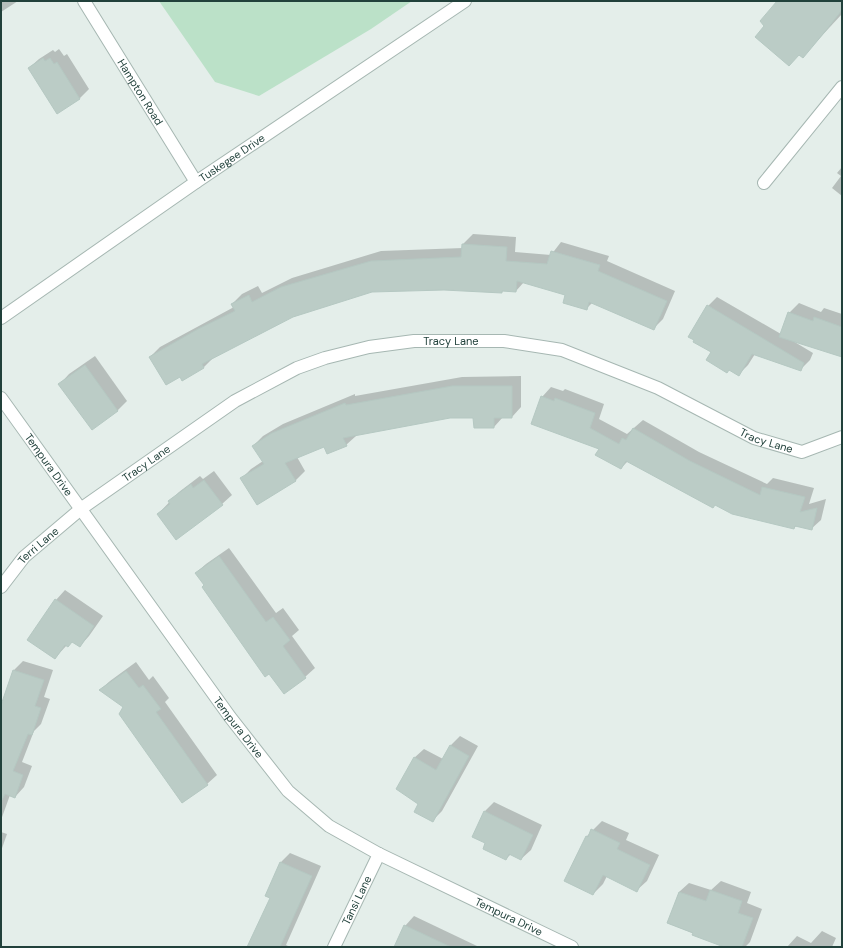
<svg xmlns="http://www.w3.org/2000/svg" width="843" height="948" viewBox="0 0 843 948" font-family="'DM Sans',sans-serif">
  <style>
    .green { fill: #bbe1c8 }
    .shadow { fill: #0003 }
    .building { fill: #bbccc6; stroke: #b5c8c2 }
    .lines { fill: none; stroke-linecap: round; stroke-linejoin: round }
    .minor-casing { stroke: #a6b7b2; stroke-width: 14 }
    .minor { stroke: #fff; stroke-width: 12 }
    .labels { text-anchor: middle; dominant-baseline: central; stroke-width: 4; stroke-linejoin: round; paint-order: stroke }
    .street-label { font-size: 11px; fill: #21413b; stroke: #f5faf8 }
  </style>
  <rect width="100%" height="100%" fill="#e4eeea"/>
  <polygon class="green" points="159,1 412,1 371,29 259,96 215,82"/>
  <g class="shadow">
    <polygon points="1,1 18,1 1,12"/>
    <polygon points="778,1 842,1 842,14 803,56 766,26"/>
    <polygon points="59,49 64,56 67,54 89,89 80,98 57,112 29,68 39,59 53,50 55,52"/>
    <polygon points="842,167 842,196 832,188 841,176 837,173"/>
    <polygon points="473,234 516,237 515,252 551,255 561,242 609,256 607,261 675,291 663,319 654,328 593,302 586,309 566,294 524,282 516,291 504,290 502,292 444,289 371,291 292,316 213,358 204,367 182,380 180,376 150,357 160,347 234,307 232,304 242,294 258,286 262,293 292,278 381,251 463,248 463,244"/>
    <polygon points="717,297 781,334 789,313 799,303 821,312 824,308 842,314 842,356 793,341 813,353 810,360 800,370 755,354 748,365 739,374 712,351 708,306"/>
    <polygon points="95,356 127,401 117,411 60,384 69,374"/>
    <polygon points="521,376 521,407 512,417 503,417 494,427 474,417 450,417 355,434 356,436 346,445 324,445 297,457 305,471 296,480 257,504 242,478 251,469 263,461 253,446 263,436 283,424 355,394 355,396 462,377"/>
    <polygon points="551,387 563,391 565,389 604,404 599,419 627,434 643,420 699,452 767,484 773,478 814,488 809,504 826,499 821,520 811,529 796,526 794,528 628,461 621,468 542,397"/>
    <polygon points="214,471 232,495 222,504 158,514 179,492 200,476 203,479"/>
    <polygon points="229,548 276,613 283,608 299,630 292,636 315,668 305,677 205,585 196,573 206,564"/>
    <polygon points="65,590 103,616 89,636 80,646 73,641 67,645 55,658 56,600"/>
    <polygon points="23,661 53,670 44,697 50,699 41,724 34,731 22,762 32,766 24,787 15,797 10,795 1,820 1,709 14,670"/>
    <polygon points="136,662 149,680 153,676 169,698 165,702 217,775 207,784 183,802 124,706 100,690 110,681"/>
    <polygon points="460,736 478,746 442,811 433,820 419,804 414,758 424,749 443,759 450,746"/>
    <polygon points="494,802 542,825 531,850 521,859 511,854 506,859 486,843 484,812"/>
    <polygon points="602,821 629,833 626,840 659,855 647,881 637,890 607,876 603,884 593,894 586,837"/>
    <polygon points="1,832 7,834 1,851"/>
    <polygon points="290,853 321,866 286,945 290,947 249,947 271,897 266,895 281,862"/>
    <polygon points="721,881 751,892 747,903 762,909 750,942 745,947 727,947 668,923 679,892 689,883 711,890"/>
    <polygon points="414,916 477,946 477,947 395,947 405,926"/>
    <polygon points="822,931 836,938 832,947 787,947 797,936 811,943"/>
  </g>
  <g class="building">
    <polygon points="777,1 842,1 842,10 828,28 803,58 799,55 789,66 755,37 764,26 760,21"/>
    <polygon points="43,58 45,61 50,58 54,64 57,62 80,99 57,114 28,68"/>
    <polygon points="462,244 507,247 506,261 547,264 551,251 600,265 598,271 667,301 654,330 589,302 587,310 563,303 565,295 517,281 516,292 502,291 502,293 444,290 372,292 293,317 202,364 204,368 182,381 180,377 166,385 149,357 198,329 235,311 231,304 249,295 252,302 281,287 371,261 461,257"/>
    <polygon points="707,305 804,363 801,371 752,354 739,376 729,370 727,373 706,360 711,352 693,342 694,340 688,337"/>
    <polygon points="788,312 813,321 814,317 842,327 842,357 779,337"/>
    <polygon points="85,365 118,411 92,430 58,384"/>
    <polygon points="452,386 512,386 512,418 494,418 494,428 474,428 473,418 450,418 343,438 347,446 327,454 324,447 285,463 296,481 257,505 240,478 264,464 252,446 272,433 345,403 346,405"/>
    <polygon points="541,396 554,401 555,398 595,413 590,428 619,444 622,438 626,440 633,428 690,461 760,495 762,487 805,497 800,512 817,508 812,530 795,526 794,529 732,514 715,505 713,508 626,461 621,469 595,455 599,449 531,424"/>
    <polygon points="204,480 223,505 176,540 157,514 170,504 168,501 191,484 193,488"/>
    <polygon points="219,556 266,622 273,617 290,640 283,646 306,678 284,694 269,674 265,677 202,587 204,585 195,573"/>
    <polygon points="55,599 94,626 80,647 72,642 68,647 65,645 55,659 27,640"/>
    <polygon points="13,670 44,680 35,706 41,708 32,735 28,734 13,771 23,775 15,798 5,794 2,800 1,799 1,705"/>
    <polygon points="126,671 139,688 143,685 161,709 156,712 208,785 182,803 119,714 123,707 99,690"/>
    <polygon points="450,745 469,756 433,822 414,812 418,804 396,789 414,757 436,770"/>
    <polygon points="484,811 533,835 521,860 509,854 506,860 483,849 485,843 472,837"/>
    <polygon points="591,829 620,843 617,849 650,865 637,892 603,875 593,895 564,881 586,836 588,837"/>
    <polygon points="280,862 312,876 280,947 247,947 270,898 265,896"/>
    <polygon points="710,890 742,901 738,913 753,918 742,947 724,947 692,935 693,933 667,923 679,892 706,901"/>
    <polygon points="404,925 451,947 394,947"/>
  </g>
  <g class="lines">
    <defs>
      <g id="minor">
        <path id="s1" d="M84,1L196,182"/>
        <polyline points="764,183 842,87"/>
        <path id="s2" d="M1,318L196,182L465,1"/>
        <path id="s3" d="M1,398L230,717L288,791L329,826L379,854L572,947"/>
        <path id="s4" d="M1,587L24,557L82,508L235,401L297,368L325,358L369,347L414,341H504L562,350L658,388L754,438L802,452L842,437"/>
        <path id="s5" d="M334,947L379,854"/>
      </g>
    </defs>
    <use href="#minor" class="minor-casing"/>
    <use href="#minor" class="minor"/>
  </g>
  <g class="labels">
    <g class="street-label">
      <text stroke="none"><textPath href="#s1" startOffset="107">Hampton Road</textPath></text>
      <text stroke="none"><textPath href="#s2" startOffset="281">Tuskegee Drive</textPath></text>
      <text stroke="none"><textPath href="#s4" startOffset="528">Tracy Lane</textPath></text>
      <text stroke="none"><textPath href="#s4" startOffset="864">Tracy Lane</textPath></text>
      <text stroke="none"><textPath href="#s4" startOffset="192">Tracy Lane</textPath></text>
      <text stroke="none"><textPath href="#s3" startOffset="82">Tempura Drive</textPath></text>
      <text stroke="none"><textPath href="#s4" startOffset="56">Terri Lane</textPath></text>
      <text stroke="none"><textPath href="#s3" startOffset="406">Tempura Drive</textPath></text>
      <text stroke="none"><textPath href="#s5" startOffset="52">Tansi Lane</textPath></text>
      <text stroke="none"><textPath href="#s3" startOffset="742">Tempura Drive</textPath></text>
    </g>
  </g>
  <rect width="843" height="948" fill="none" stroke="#21413b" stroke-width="4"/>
</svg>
